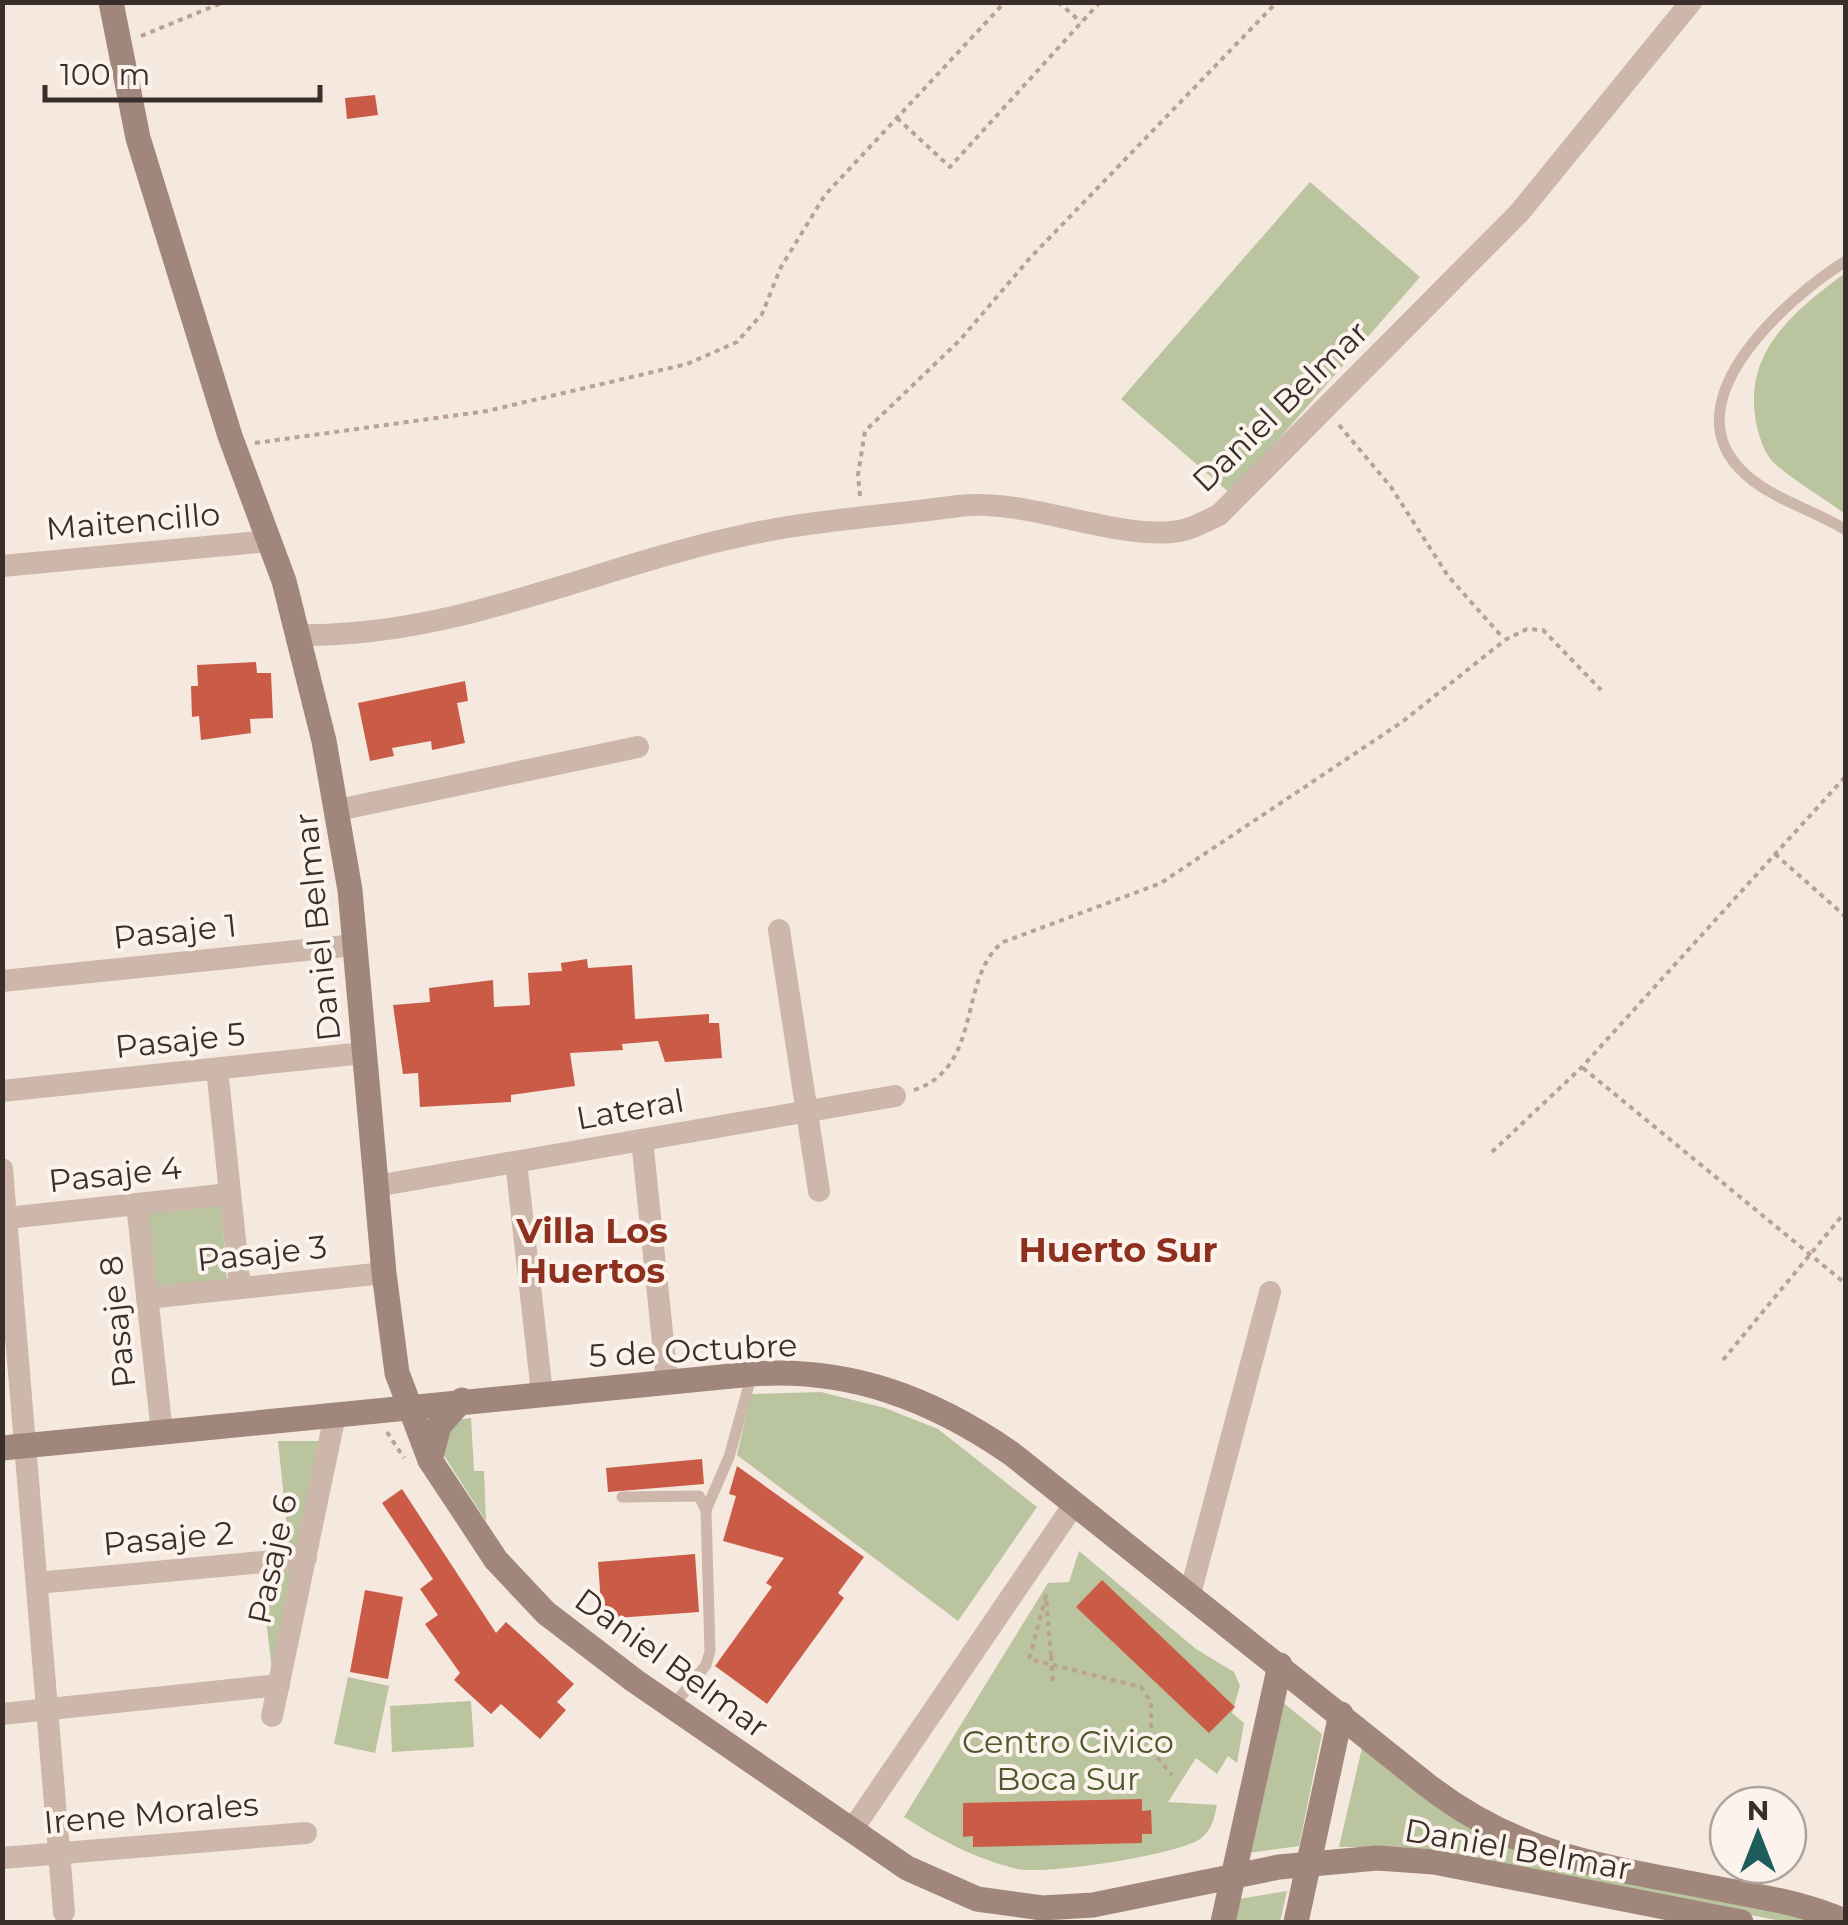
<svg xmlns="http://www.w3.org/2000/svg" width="1848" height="1925" viewBox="0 0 1848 1925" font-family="Montserrat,sans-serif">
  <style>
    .green { fill: #bac49e }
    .building { fill: #ca5c47 }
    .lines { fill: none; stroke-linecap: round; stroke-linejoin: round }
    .path { stroke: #b9a194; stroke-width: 4; stroke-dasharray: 5 5; stroke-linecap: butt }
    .lane { stroke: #cdb7aa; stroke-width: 11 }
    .street { stroke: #cdb7aa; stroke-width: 22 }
    .secondary { stroke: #a1867b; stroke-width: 25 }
    .path-bridge { stroke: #b9a194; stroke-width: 4; stroke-dasharray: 5 5; stroke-linecap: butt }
    .labels { text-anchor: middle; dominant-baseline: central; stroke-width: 8; stroke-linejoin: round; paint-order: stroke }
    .street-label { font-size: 32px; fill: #3a2e2a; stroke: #fbf3ec }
    .park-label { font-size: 32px; fill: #4d5a2c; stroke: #fbf3ec }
    .neighbourhood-label { font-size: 35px; font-weight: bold; fill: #8d301f; stroke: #fbf3ec }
  </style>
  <rect width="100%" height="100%" fill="#f4e8df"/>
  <g class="green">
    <polygon points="1310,182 1420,277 1231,494 1121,399"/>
    <path d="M1845,273V514C1825,499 1794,481 1775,464C1764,454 1759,436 1756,422C1743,350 1795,311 1845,273Z"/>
    <polygon points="221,1203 227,1281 155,1287 146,1209"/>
    <polygon points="821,1392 885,1408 938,1429 1037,1507 958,1621 737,1455 751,1394"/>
    <polygon points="471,1418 474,1471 484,1471 486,1521 443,1454 443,1441 456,1420"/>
    <polygon points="278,1441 323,1441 299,1547 282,1548 287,1527"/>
    <path d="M1079,1551L1196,1649L1234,1672L1240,1686L1232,1713L1244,1723L1237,1763L1228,1756L1217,1774L1196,1758L1168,1802L1217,1805C1214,1819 1212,1830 1200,1839C1177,1855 1046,1875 1017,1869C974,1858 942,1841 904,1817L1048,1583L1069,1582Z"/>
    <polygon points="294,1567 272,1670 260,1570"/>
    <polygon points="348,1677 389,1686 375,1753 334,1744"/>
    <polygon points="471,1701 474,1747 392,1752 390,1706"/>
    <polygon points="1281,1701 1322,1734 1299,1846 1247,1853"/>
    <polygon points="1362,1748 1474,1829 1828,1922 1787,1922 1403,1847 1339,1847"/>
    <polygon points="1287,1891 1280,1922 1234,1922 1239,1899"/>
  </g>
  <g class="building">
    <polygon points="375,95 378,115 347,119 345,98"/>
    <polygon points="256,662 257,673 271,673 273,718 250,719 251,733 201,740 199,716 192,717 191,686 198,686 197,665"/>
    <polygon points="465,681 468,701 457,703 465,743 432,750 431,741 392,748 394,756 370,761 358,703"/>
    <polygon points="587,959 588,968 632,965 635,1019 709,1014 709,1023 719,1023 722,1058 665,1062 658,1041 622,1044 623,1050 570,1053 575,1086 511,1095 511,1102 420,1107 418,1073 403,1074 393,1005 430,1002 429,988 493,980 494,1007 530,1005 528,973 562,971 561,963"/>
    <polygon points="702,1459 704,1484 608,1492 606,1468"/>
    <polygon points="737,1466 864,1557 838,1593 844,1598 767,1704 715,1666 772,1587 766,1583 784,1558 723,1541 736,1496 729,1494"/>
    <polygon points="402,1489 496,1633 506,1622 574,1684 557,1702 566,1710 540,1739 501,1704 491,1714 454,1680 460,1673 425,1624 438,1615 420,1589 433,1579 382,1503"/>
    <polygon points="695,1554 699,1612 602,1619 598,1562"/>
    <polygon points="1102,1580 1235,1707 1209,1733 1076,1607"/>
    <polygon points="365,1590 403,1597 388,1679 350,1672"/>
    <polygon points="1142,1799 1142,1811 1151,1810 1152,1834 1142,1834 1142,1843 973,1847 973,1836 963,1837 963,1803"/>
  </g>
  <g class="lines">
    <g class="path">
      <polyline points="1058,2 1081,22"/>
      <polyline points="141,36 224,2"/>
      <polyline points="897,118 950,167 1100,2"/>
      <polyline points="1339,425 1391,487 1448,576 1503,638"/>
      <polyline points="255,443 487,411 687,364 737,342 762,314 781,267 825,195 1005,2"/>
      <polyline points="860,496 858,475 865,431 960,340 1030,258 1277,2"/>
      <polyline points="1775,854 1846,917"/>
      <polyline points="1583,1068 1846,1284"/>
      <path d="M914,1090C984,1067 957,978 1003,942L1161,883L1402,722L1505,640L1527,629L1543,630L1601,690"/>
      <polyline points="1492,1152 1582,1067 1846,776"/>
      <polyline points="1723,1360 1846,1211"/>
      <polyline points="387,1432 404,1458"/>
      <polyline points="1051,1656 1053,1684"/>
      <polyline points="1151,1750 1172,1775"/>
    </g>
    <g class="lane">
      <path d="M1846,261C1790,296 1673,397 1739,468C1768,499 1811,508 1846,530"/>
      <polyline points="622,1497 699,1496 706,1510"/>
      <polyline points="672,1707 706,1665 710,1651 706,1510 729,1457 752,1374"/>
    </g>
    <g class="street">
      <polyline points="2,566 269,541"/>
      <path d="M300,635C457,637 591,568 741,536C812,520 887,516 959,506C1027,497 1124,544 1184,530C1196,527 1208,520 1219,515L1519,213L1691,2"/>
      <polyline points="338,810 638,747"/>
      <polyline points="779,930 819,1191"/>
      <polyline points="2,981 355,945"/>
      <polyline points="217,1069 240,1288"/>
      <polyline points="2,1091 364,1053"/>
      <polyline points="642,1140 667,1381"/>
      <polyline points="516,1162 542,1393"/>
      <polyline points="2,1169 64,1912"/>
      <polyline points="376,1186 895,1096"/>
      <polyline points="137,1204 162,1433"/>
      <polyline points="7,1218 230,1194"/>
      <polyline points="147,1298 384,1273"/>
      <polyline points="37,1583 306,1558"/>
      <polyline points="1190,1594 1270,1292"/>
      <polyline points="2,1714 279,1685"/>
      <polyline points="272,1716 335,1415"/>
      <polyline points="852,1830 1075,1503"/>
      <polyline points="2,1858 306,1833"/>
    </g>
    <g class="secondary">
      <polyline points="111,2 138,138 230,436 284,581 324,741 350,890 384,1273 397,1373 430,1460 496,1560 546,1613 635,1681 907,1868 977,1899 1042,1908 1093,1905 1279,1867 1377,1858 1434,1862 1741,1922"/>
      <path d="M2,1448L752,1374C849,1367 933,1399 1012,1454L1427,1785C1525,1861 1617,1868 1735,1892C1772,1899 1810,1905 1846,1922"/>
      <polyline points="430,1460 439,1426 462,1400"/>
      <polyline points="1223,1922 1280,1665"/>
      <polyline points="1296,1922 1341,1714"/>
    </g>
    <polyline class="path-bridge" points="1051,1656 1046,1596 1029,1659 1141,1687 1151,1702 1151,1750"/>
  </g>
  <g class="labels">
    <g class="street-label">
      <text transform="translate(1280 406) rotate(-44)">Daniel Belmar</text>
      <text transform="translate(133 521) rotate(-5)">Maitencillo</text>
      <text transform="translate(317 927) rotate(-96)">Daniel Belmar</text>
      <text transform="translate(175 931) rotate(-6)">Pasaje 1</text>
      <text transform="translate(180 1040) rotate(-6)">Pasaje 5</text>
      <text transform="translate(630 1109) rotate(-10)">Lateral</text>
      <text transform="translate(115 1174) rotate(-6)">Pasaje 4</text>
      <text transform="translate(262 1253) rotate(-6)">Pasaje 3</text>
      <text transform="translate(117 1322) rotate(-96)">Pasaje 8</text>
      <text transform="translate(693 1350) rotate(-3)">5 de Octubre</text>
      <text transform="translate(168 1538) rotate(-5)">Pasaje 2</text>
      <text transform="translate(272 1559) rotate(-78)">Pasaje 6</text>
      <text transform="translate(672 1663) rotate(36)">Daniel Belmar</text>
      <text transform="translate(151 1813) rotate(-5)">Irene Morales</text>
      <text transform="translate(1518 1849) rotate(10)">Daniel Belmar</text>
    </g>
    <g class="park-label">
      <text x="1068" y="1741">Centro Civico<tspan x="1068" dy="37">Boca Sur</tspan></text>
    </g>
    <g class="neighbourhood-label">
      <text x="592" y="1230">Villa Los<tspan x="592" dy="40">Huertos</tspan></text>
      <text x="1118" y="1249">Huerto Sur</text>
    </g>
  </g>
  <rect width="1848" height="1925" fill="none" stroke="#3a2e2a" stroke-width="10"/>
  <g transform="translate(1758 1835)"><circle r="48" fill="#fbf3ec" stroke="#aea49e" stroke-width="2.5"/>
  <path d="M0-8L18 38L0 25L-18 38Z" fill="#1d5e5d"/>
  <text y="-15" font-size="28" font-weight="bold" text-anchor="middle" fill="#3a2e2a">N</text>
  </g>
  <path d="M45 85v15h275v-15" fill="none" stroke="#3a2e2a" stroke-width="5"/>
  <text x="60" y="85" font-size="30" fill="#3a2e2a" stroke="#fbf3ec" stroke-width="8" paint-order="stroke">100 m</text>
</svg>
